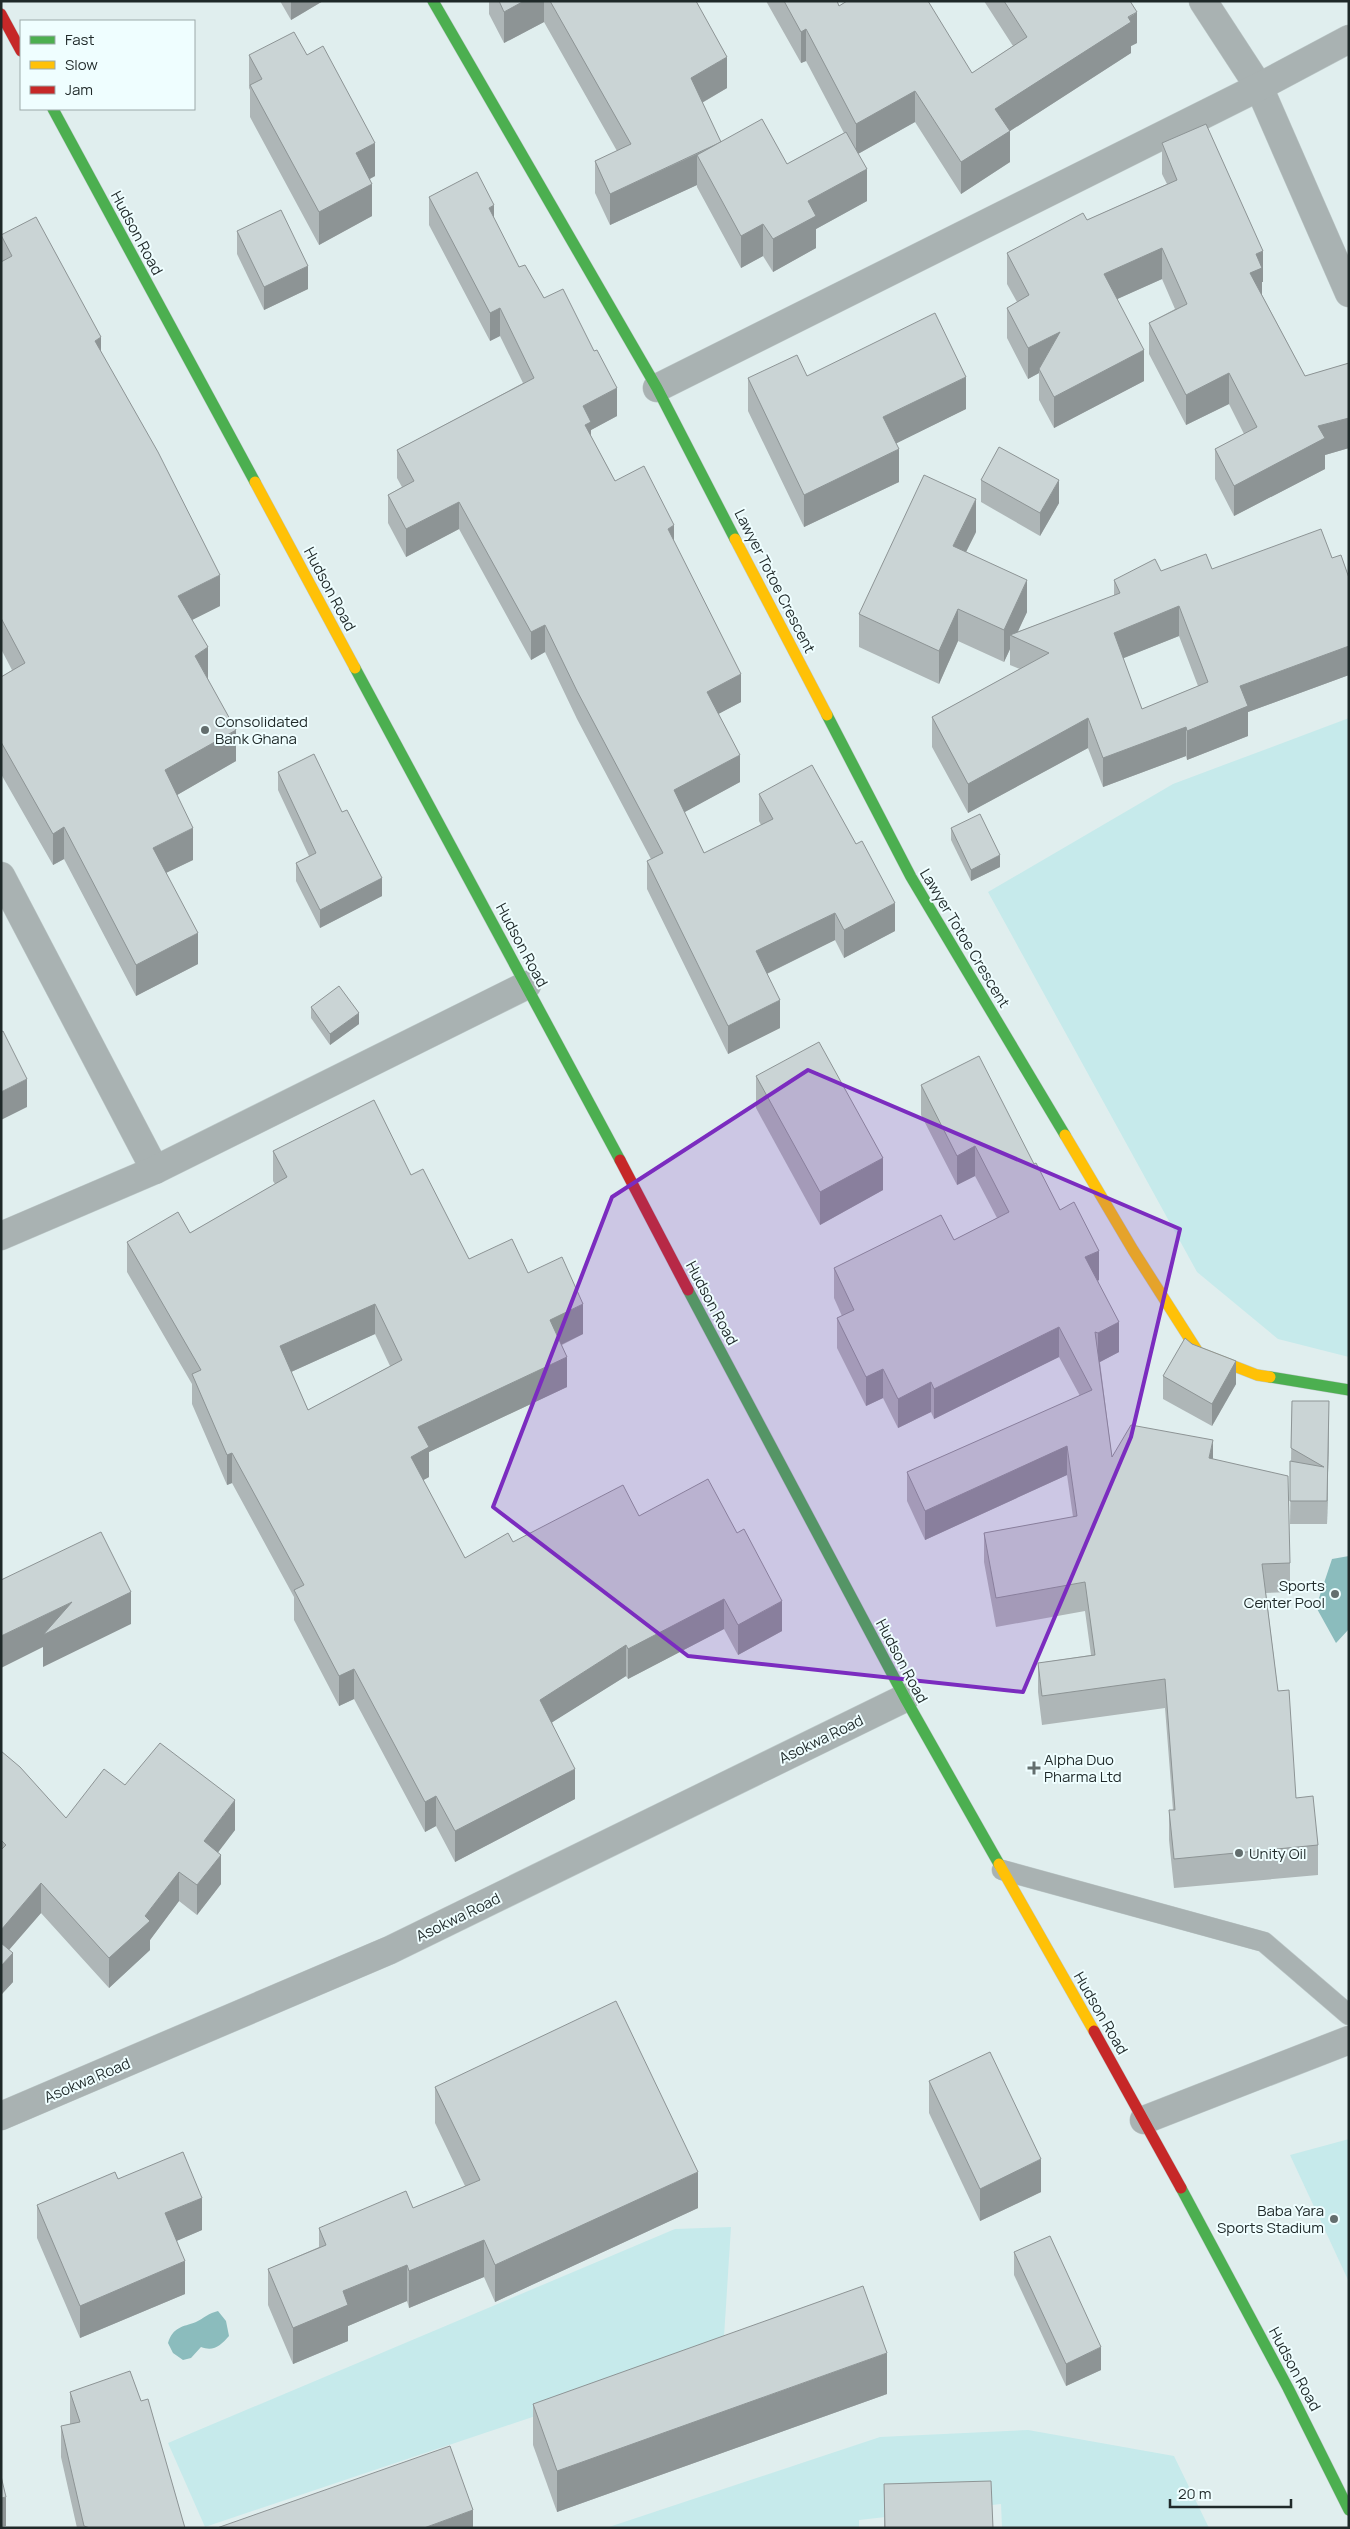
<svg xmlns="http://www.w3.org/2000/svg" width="1350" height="2529" viewBox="0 0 1350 2529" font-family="Manrope,sans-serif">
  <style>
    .green { fill: #c6eaeb }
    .water { fill: #8bbcbd }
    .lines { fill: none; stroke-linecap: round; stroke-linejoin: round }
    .lane-casing { stroke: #becaca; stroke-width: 21 }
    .street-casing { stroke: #becaca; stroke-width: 29 }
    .fast-casing { stroke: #becaca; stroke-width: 12 }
    .slow-casing { stroke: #becaca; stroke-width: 12 }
    .jam-casing { stroke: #becaca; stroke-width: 12 }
    .lane { stroke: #a9b2b2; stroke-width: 20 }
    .street { stroke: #a9b2b2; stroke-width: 28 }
    .fast { stroke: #4caf50; stroke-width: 11 }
    .slow { stroke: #ffc107; stroke-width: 11 }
    .jam { stroke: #c62828; stroke-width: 11 }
    .wall { fill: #aeb6b7; fill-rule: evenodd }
    .shaded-wall { fill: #8d9495 }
    .building { fill: #cad4d5; stroke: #8d9495; fill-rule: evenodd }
    .marked { fill: #7b2cbf; fill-opacity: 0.2; stroke: #7b2cbf; stroke-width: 4; stroke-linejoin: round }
    .poi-dot { fill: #636e6e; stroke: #effeff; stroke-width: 2 }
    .labels { text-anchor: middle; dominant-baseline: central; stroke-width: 4; stroke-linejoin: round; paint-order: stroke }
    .street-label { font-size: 15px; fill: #1f2929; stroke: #effeff }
    .poi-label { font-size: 15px; fill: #1f2929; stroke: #effeff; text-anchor: start }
  </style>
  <rect width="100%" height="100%" fill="#e0eeee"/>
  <g class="green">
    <polygon points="1349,718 1349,1357 1278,1339 1197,1272 988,892 1173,784"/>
    <polygon points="1349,2139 1349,2282 1290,2155"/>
    <polygon points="731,2227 723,2353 205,2527 168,2443 675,2229"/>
    <polygon points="1028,2430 1174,2456 1209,2528 1002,2528 1001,2504 859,2520 859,2528 606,2528 880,2437"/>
  </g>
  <g class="water">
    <polygon points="1349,1556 1349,1629 1336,1643 1316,1607 1332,1559"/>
    <path d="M218,2311L226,2321L229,2336C221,2345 214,2352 201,2347L191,2358L183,2360L173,2353L168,2343C173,2327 182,2327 196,2322C204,2318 209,2313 218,2311Z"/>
  </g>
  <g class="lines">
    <defs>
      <polyline id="lane" points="1002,1870 1264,1942 1349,2015"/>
      <g id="street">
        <polyline points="1203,1 1259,87 1349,293"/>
        <polyline points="657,388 1259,87 1349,39"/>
        <polyline points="1,876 155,1170"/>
        <polyline points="1,1236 155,1170 527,985"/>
        <polyline points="1,2116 390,1950 905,1698"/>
        <polyline points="1144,2120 1349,2040"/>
      </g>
      <g id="fast">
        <polyline points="433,1 657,388 735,539"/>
        <polyline points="53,109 255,482"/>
        <polyline points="355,668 620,1160"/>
        <polyline points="827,715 911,877 1065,1135"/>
        <polyline points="688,1290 905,1698 999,1864"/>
        <polyline points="1270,1377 1349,1390"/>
        <polyline points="1181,2188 1288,2388 1349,2510"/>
      </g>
      <g id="slow">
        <polyline points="255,482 355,668"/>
        <polyline points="735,539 827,715"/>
        <polyline points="1065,1135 1133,1250 1198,1352 1257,1375 1270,1377"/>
        <polyline points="999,1864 1094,2031"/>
      </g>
      <g id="jam">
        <polyline points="1,14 21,51"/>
        <polyline points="620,1160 688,1290"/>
        <polyline points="1094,2031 1181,2188"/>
      </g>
    </defs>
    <use href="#lane" class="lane-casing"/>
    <use href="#street" class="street-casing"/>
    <use href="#fast" class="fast-casing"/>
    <use href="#slow" class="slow-casing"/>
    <use href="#jam" class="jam-casing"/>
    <use href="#lane" class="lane"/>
    <use href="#street" class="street"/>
    <use href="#fast" class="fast"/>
    <use href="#slow" class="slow"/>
    <use href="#jam" class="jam"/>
  </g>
  <g class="wall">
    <polygon points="280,1 323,1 291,20"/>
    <polygon points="489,1 696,1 727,88 702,103 721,142 787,164 844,133 806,61 801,63 766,1 837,1 839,6 972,73 1013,46 984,1 1130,1 1137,43 1131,46 1131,53 1010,131 1010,162 961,194 915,122 858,154 867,201 816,229 816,248 773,272 763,256 741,268 697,187 697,185 610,225 595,193 595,161 617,151 544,22 504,43 489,14"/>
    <polygon points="249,55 307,55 375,176 370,179 372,216 319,245 250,117 250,90 249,88"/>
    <polygon points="1162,143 1263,282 1262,282 1262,295 1305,376 1349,363 1349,448 1325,455 1325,469 1234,516 1215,479 1215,449 1244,434 1229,404 1186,425 1149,354 1149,323 1175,309 1162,279 1117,299 1144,381 1054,428 1039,400 1039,373 1028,379 1007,338 1007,308 1017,302 1007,284 1007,253 1087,220 1167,184 1162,174"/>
    <polygon points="429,197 494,220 519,267 544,298 617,416 591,430 591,436 615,481 674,542 741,702 718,714 740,782 684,812 704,853 761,825 759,821 759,794 895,931 844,958 835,940 767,974 780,1028 728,1054 647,889 647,861 651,859 577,719 545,652 531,660 459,529 406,557 388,523 388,495 402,487 397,478 397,450 523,383 500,336 490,341 429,225"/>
    <polygon points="237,231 308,289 264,310 237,254"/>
    <polygon points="1,235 101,352 220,606 192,620 208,679 236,761 177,795 193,860 166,873 198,964 136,996 64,859 53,865 1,774 1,677 12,670 1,649"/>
    <polygon points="807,376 966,409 896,443 899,482 804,527 748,411 748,378"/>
    <polygon points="981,480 1059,503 1040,536 981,502"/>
    <path d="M976,532L966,552L1027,612L1017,632L1114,596V580L1161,571L1212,569L1332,558L1349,578V675L1248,712V736L1187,760L1186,756L1103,787L1088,748L968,813L932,747V717L1020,669L1010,665V649L1004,662L958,641L939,684L859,647V614ZM1179,636L1198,686L1142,709L1123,658Z"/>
    <polygon points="278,772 382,896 320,928 296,881 296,863 309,856 278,790"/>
    <polygon points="951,828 1000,867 971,881 951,840"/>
    <polygon points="311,1007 359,1024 330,1045 311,1018"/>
    <polygon points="756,1076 883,1190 820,1225 756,1108"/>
    <polygon points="921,1085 1034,1164 1060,1210 1099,1280 1098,1281 1119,1352 1100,1362 1112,1457 1213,1459 1290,1563 1290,1592 1266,1593 1278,1691 1296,1798 1318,1845 1318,1875 1174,1888 1169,1840 1169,1810 1173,1810 1165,1708 1042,1725 1038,1692 1038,1663 1091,1655 1085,1611 996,1627 984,1562 984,1533 1073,1517 1067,1475 925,1540 907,1501 907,1472 1080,1396 1059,1357 934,1419 931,1412 898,1428 883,1398 866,1406 837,1348 837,1318 842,1316 834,1298 834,1268 954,1240 997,1218 975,1176 957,1185 921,1115"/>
    <path d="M273,1151L411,1175L469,1259L528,1273L583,1334L562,1345L567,1387L429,1452V1477L423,1480L465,1558L513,1542L639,1516L782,1631L738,1655L724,1629L628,1679L626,1676L552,1722L575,1799L455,1862L436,1826L425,1832L354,1699L339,1706L294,1620V1597L232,1483L227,1485L192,1404V1384L127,1272V1242L190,1233L275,1184L273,1181ZM375,1334L390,1366L308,1410L291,1372Z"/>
    <polygon points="1163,1376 1236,1384 1212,1426 1163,1399"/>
    <polygon points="1292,1401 1329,1423 1327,1524 1290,1524"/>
    <polygon points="1,1751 66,1818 125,1785 235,1830 217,1853 221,1884 197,1915 179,1901 150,1940 150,1950 109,1988 41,1913 9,1950 13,1982 1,1995"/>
    <polygon points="929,2081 1041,2192 980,2221 929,2113"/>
    <polygon points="435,2087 698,2208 495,2302 484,2277 409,2308 407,2301 348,2326 348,2341 293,2364 268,2305 268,2269 319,2247 319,2228 413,2208 465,2186 435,2123"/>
    <polygon points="118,2179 202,2230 176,2241 185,2294 80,2338 37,2238 37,2205"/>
    <polygon points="1014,2252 1101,2370 1066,2386 1014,2275"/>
    <polygon points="70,2392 185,2528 77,2528 61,2457 61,2426 70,2424"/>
    <polygon points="887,2394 557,2512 533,2445 533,2404"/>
    <polygon points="884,2484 993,2528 884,2528"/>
  </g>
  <g class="shaded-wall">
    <polygon points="291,1 323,1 291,20"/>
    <polygon points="524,1 544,1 544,22 504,43 504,12"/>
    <polygon points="1137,12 1137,43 1131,46 1131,53 1010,131 1010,162 961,194 961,162 995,109"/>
    <polygon points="806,29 806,61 801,63 801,32"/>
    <polygon points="727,57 727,88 691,109 691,78"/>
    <polygon points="915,91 915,122 856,155 856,124"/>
    <polygon points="375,143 375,176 356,186 356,153"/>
    <polygon points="721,143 697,155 697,185 610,225 610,194"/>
    <polygon points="867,169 867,201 816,229 816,248 773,272 773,239 808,201"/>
    <polygon points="372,184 372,216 319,245 319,212"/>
    <polygon points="494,205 494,233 489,208"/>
    <polygon points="763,224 763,256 741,268 741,236"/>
    <polygon points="1162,248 1162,279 1104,305 1104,274"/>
    <polygon points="1263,251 1263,282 1262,282 1262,298 1250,273 1256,254"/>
    <polygon points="308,266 308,289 264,310 264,287"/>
    <polygon points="500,308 500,336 490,341 490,313"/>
    <polygon points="1060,332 1039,369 1039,373 1028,379 1028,348"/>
    <polygon points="101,337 101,368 95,341"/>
    <polygon points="1144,350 1144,381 1054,428 1054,397"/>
    <polygon points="1229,373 1229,404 1186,425 1186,395"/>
    <polygon points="966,377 966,409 883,450 883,417"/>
    <polygon points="617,388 617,416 591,430 591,449 585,453 583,406"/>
    <polygon points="1349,418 1349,448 1325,455 1325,469 1234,516 1234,486 1318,426"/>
    <polygon points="899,449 899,482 804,527 804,495"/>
    <polygon points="1059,480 1059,503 1040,536 1040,513"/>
    <polygon points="976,499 976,532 953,578 953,546"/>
    <polygon points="459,502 459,529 406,557 406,529"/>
    <polygon points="674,525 674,553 668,529"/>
    <polygon points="220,575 220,606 178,627 178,596"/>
    <polygon points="1027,580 1027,612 1015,638 1010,635 1010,649 1004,662 1004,630"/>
    <polygon points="1179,606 1179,636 1114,662 1114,633"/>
    <polygon points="958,609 958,641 939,684 939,651"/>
    <polygon points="545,625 545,652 531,660 531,632"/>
    <polygon points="1349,646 1349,675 1248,712 1248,736 1187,760 1187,731 1240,686"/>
    <polygon points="208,647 208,679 195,656"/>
    <polygon points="741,674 741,702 707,720 707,692"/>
    <polygon points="1088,718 1088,748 968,813 968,784"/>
    <polygon points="1186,727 1186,756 1103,787 1103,758"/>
    <polygon points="236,730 236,761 165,802 165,770"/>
    <polygon points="740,755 740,782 674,818 674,790"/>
    <polygon points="64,827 64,859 53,865 53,834"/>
    <polygon points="193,828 193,860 153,879 153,848"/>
    <polygon points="1000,855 1000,867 971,881 971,870"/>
    <polygon points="382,878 382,896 320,928 320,910"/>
    <polygon points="895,903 895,931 844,958 844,930"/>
    <polygon points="835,913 835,940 756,979 756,951"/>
    <polygon points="198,933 198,964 136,996 136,965"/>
    <polygon points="780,1000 780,1028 728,1054 728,1026"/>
    <polygon points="359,1013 359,1024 330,1045 330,1034"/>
    <polygon points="27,1079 27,1107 1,1120 1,1092"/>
    <polygon points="975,1146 975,1176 957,1185 957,1156"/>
    <polygon points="883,1158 883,1190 820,1225 820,1192"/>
    <polygon points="1099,1251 1099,1280 1085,1287 1085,1257"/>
    <polygon points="375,1304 375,1334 280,1377 280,1346"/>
    <polygon points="583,1304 583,1334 550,1350 550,1320"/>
    <polygon points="1119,1322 1119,1352 1098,1363 1098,1333"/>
    <polygon points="1059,1327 1059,1357 934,1419 934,1389"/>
    <polygon points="567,1357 567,1387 429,1452 429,1477 411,1487 411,1457 418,1427"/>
    <polygon points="1236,1361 1236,1384 1212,1426 1212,1404"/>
    <polygon points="883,1369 883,1398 866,1406 866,1377"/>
    <polygon points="931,1382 931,1412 898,1428 898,1399"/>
    <polygon points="1329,1401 1329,1423 1327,1524 1327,1501"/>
    <polygon points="1213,1440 1213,1469 1209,1458"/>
    <polygon points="1067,1446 1067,1475 925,1540 925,1511"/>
    <polygon points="232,1453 232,1483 227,1485 227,1455"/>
    <polygon points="131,1592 131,1624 43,1667 43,1647 1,1668 1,1636 72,1602"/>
    <polygon points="724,1599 724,1629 628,1679 628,1649"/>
    <polygon points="782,1601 782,1631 738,1655 738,1625"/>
    <polygon points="626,1645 626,1676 540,1730 540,1700"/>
    <polygon points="354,1669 354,1699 339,1706 339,1676"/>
    <polygon points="575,1769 575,1799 455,1862 455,1831"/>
    <polygon points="436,1796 436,1826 425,1832 425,1802"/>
    <polygon points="235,1800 235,1830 204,1871 204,1841"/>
    <polygon points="221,1855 221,1884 197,1915 197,1885"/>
    <polygon points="179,1872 179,1901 150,1940 150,1950 109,1988 109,1958 145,1916"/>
    <polygon points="41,1883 41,1913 1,1959 1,1930"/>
    <polygon points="13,1953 13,1982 1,1995 1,1966"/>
    <polygon points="1041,2159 1041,2192 980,2221 980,2189"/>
    <polygon points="698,2172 698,2208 495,2302 495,2265"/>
    <polygon points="202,2198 202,2230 165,2246 165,2213"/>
    <polygon points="484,2240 484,2277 409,2308 409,2271"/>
    <polygon points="185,2261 185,2294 80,2338 80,2306"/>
    <polygon points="407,2265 407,2301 348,2326 348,2341 293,2364 293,2328 343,2291"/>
    <polygon points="1101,2347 1101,2370 1066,2386 1066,2364"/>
    <polygon points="887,2353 887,2394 557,2512 557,2471"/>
    <polygon points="6,2497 6,2526 1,2527 1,2498"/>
    <polygon points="473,2510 473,2528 424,2528"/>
  </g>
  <g class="building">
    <polygon points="499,1 524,1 504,12"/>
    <polygon points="550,1 696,1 727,57 691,78 721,142 610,194 595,161 631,144"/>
    <polygon points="784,1 837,1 839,6 847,1 928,1 972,73 1027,37 1004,1 1130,1 1137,12 1128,17 1131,22 995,109 1010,131 961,162 915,91 856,124 806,29 801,32"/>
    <polygon points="294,32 307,55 323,46 375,143 356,153 372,184 319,212 250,85 262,79 249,55"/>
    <polygon points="762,119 787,164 846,132 867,169 808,201 816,216 773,239 763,224 741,236 697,155"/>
    <polygon points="1206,124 1263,251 1256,254 1262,268 1250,273 1305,376 1349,363 1349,418 1318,426 1325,438 1234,486 1215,449 1257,427 1229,373 1186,395 1149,323 1187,304 1162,248 1104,274 1144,350 1054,397 1039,369 1060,332 1028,348 1007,308 1029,295 1007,253 1083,213 1087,220 1177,180 1162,143"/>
    <polygon points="477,172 494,205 489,208 519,267 525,265 544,298 563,289 594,351 597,350 617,388 583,406 591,422 585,425 615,481 644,466 674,525 668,529 741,674 707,692 740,755 674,790 704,853 773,819 759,794 812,765 856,844 862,841 895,903 844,930 835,913 756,951 780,1000 728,1026 647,861 663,853 577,691 545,625 531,632 459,502 406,529 388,495 414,481 397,450 534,378 500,308 490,313 429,197"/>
    <polygon points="281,210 308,266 264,287 237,231"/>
    <polygon points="36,217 101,337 95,341 158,452 220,575 178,596 208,647 195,656 236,730 165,770 193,828 153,848 198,933 136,965 64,827 53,834 1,742 1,677 25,663 1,618 1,262 12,256 1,235"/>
    <polygon points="935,313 966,377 883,417 899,449 804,495 748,378 797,355 807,376"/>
    <polygon points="999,447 1059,480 1040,513 981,480"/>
    <polygon points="924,475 976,499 953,546 1027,580 1004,630 958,609 939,651 859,614"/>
    <path d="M1321,529L1332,558L1341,555L1349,578V646L1240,686L1248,706L1187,731L1186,727L1103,758L1088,718L968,784L932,717L1049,653L1010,635L1120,593L1114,580L1155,559L1161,571L1206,554L1212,569ZM1179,606L1208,682L1142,709L1114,633Z"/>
    <polygon points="314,754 342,812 347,810 382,878 320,910 296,863 316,853 278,772"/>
    <polygon points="980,814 1000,855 971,870 951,828"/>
    <polygon points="339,986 359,1013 330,1034 311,1007"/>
    <polygon points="3,1031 27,1079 1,1092 1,1032"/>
    <polygon points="819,1042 883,1158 820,1192 756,1076"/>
    <polygon points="979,1056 1034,1164 1036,1163 1060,1210 1074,1202 1099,1251 1085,1257 1119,1322 1098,1333 1095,1332 1112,1457 1131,1425 1213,1440 1209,1458 1288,1476 1290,1563 1262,1564 1278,1691 1289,1690 1296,1798 1313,1796 1318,1845 1174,1859 1169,1810 1175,1810 1165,1679 1042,1696 1038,1663 1095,1655 1085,1582 996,1598 984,1533 1077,1516 1067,1446 925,1511 907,1472 1092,1390 1059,1327 934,1389 931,1382 898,1399 883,1369 866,1377 837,1318 854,1310 834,1268 941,1215 954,1240 1009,1212 975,1146 957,1156 921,1085"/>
    <path d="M374,1100L411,1175L423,1169L469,1259L512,1239L528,1273L562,1257L583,1304L550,1320L567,1357L418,1427L429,1447L411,1457L465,1558L508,1533L513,1542L623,1485L639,1516L708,1479L737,1533L744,1529L782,1601L738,1625L724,1599L628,1649L626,1645L540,1700L575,1769L455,1831L436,1796L425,1802L354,1669L339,1676L294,1590L304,1585L232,1453L227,1455L192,1374L201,1370L127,1242L178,1212L190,1233L287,1177L273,1151ZM375,1304L402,1360L308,1410L280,1346Z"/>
    <polygon points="1185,1338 1192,1344 1236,1361 1212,1404 1163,1376"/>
    <polygon points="1292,1401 1329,1401 1327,1501 1290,1501 1290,1461 1324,1467 1291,1448"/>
    <polygon points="101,1532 131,1592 43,1635 72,1602 1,1636 1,1580"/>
    <polygon points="160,1743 235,1800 204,1841 221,1855 197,1885 179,1872 145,1916 150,1921 109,1958 41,1883 1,1930 1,1850 6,1845 1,1840 1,1751 20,1767 66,1818 104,1769 125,1785"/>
    <polygon points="1,1943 13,1953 1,1966"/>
    <polygon points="616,2001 698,2172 495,2265 484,2240 409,2271 407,2265 343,2291 348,2305 293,2328 268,2269 326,2245 319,2228 406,2191 413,2208 480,2180 435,2087"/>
    <polygon points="990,2052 1041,2159 980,2189 929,2081"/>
    <polygon points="183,2152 202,2198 165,2213 185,2261 80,2306 37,2205 115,2172 118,2179"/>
    <polygon points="1050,2236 1101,2347 1066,2364 1014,2252"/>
    <polygon points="863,2286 887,2353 557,2471 533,2404"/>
    <polygon points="130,2371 141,2401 148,2399 185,2528 90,2528 84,2526 61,2426 80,2422 70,2392"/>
    <polygon points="450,2446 473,2510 424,2528 217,2528"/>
    <polygon points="1,2476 6,2497 1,2498"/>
    <polygon points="991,2481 993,2528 885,2528 884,2484"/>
  </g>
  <path class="marked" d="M808,1070L1180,1229L1131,1437L1023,1692L688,1656L493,1507L612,1197Z"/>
  <g class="poi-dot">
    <circle cx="205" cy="730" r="5"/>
    <circle cx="1335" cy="1594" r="5"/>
    <path d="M1031.5 1760.5h5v5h5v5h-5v5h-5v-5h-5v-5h5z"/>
    <circle cx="1239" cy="1853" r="5"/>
    <circle cx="1334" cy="2219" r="5"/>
  </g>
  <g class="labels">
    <g class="street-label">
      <text transform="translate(137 233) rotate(62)">Hudson Road</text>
      <text transform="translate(775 581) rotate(63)">Lawyer Totoe Crescent</text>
      <text transform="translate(330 589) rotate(62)">Hudson Road</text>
      <text transform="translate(965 938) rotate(59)">Lawyer Totoe Crescent</text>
      <text transform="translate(522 945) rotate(62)">Hudson Road</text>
      <text transform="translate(712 1303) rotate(62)">Hudson Road</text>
      <text transform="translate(902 1661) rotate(62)">Hudson Road</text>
      <text transform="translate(821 1739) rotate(-26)">Asokwa Road</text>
      <text transform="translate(458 1917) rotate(-26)">Asokwa Road</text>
      <text transform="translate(1101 2013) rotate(60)">Hudson Road</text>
      <text transform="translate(87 2080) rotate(-23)">Asokwa Road</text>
      <text transform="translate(1295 2369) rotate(62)">Hudson Road</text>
    </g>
    <g class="poi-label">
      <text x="215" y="721">Consolidated<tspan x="215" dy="17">Bank Ghana</tspan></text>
      <text x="1325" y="1585" text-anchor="end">Sports<tspan x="1325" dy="17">Center Pool</tspan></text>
      <text x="1044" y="1759">Alpha Duo<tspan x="1044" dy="17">Pharma Ltd</tspan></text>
      <text x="1249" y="1853">Unity Oil</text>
      <text x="1324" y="2210" text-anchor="end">Baba Yara<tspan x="1324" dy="17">Sports Stadium</tspan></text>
    </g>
  </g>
  <rect width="1350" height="2529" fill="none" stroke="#1f2929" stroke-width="5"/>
  <rect x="20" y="20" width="175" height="90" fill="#effeff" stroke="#9ca9a9"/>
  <rect x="30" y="36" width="25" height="8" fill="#4caf50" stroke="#9ca9a9"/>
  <text x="65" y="45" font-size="15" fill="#1f2929">Fast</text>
  <rect x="30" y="61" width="25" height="8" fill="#ffc107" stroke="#9ca9a9"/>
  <text x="65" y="70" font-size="15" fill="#1f2929">Slow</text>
  <rect x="30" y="86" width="25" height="8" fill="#c62828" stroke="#9ca9a9"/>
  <text x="65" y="95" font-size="15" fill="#1f2929">Jam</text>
  <path d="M1170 2499v8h121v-8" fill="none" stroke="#1f2929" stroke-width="2.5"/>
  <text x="1178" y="2499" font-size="15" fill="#1f2929" stroke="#effeff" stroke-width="4" paint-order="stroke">20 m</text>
</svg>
